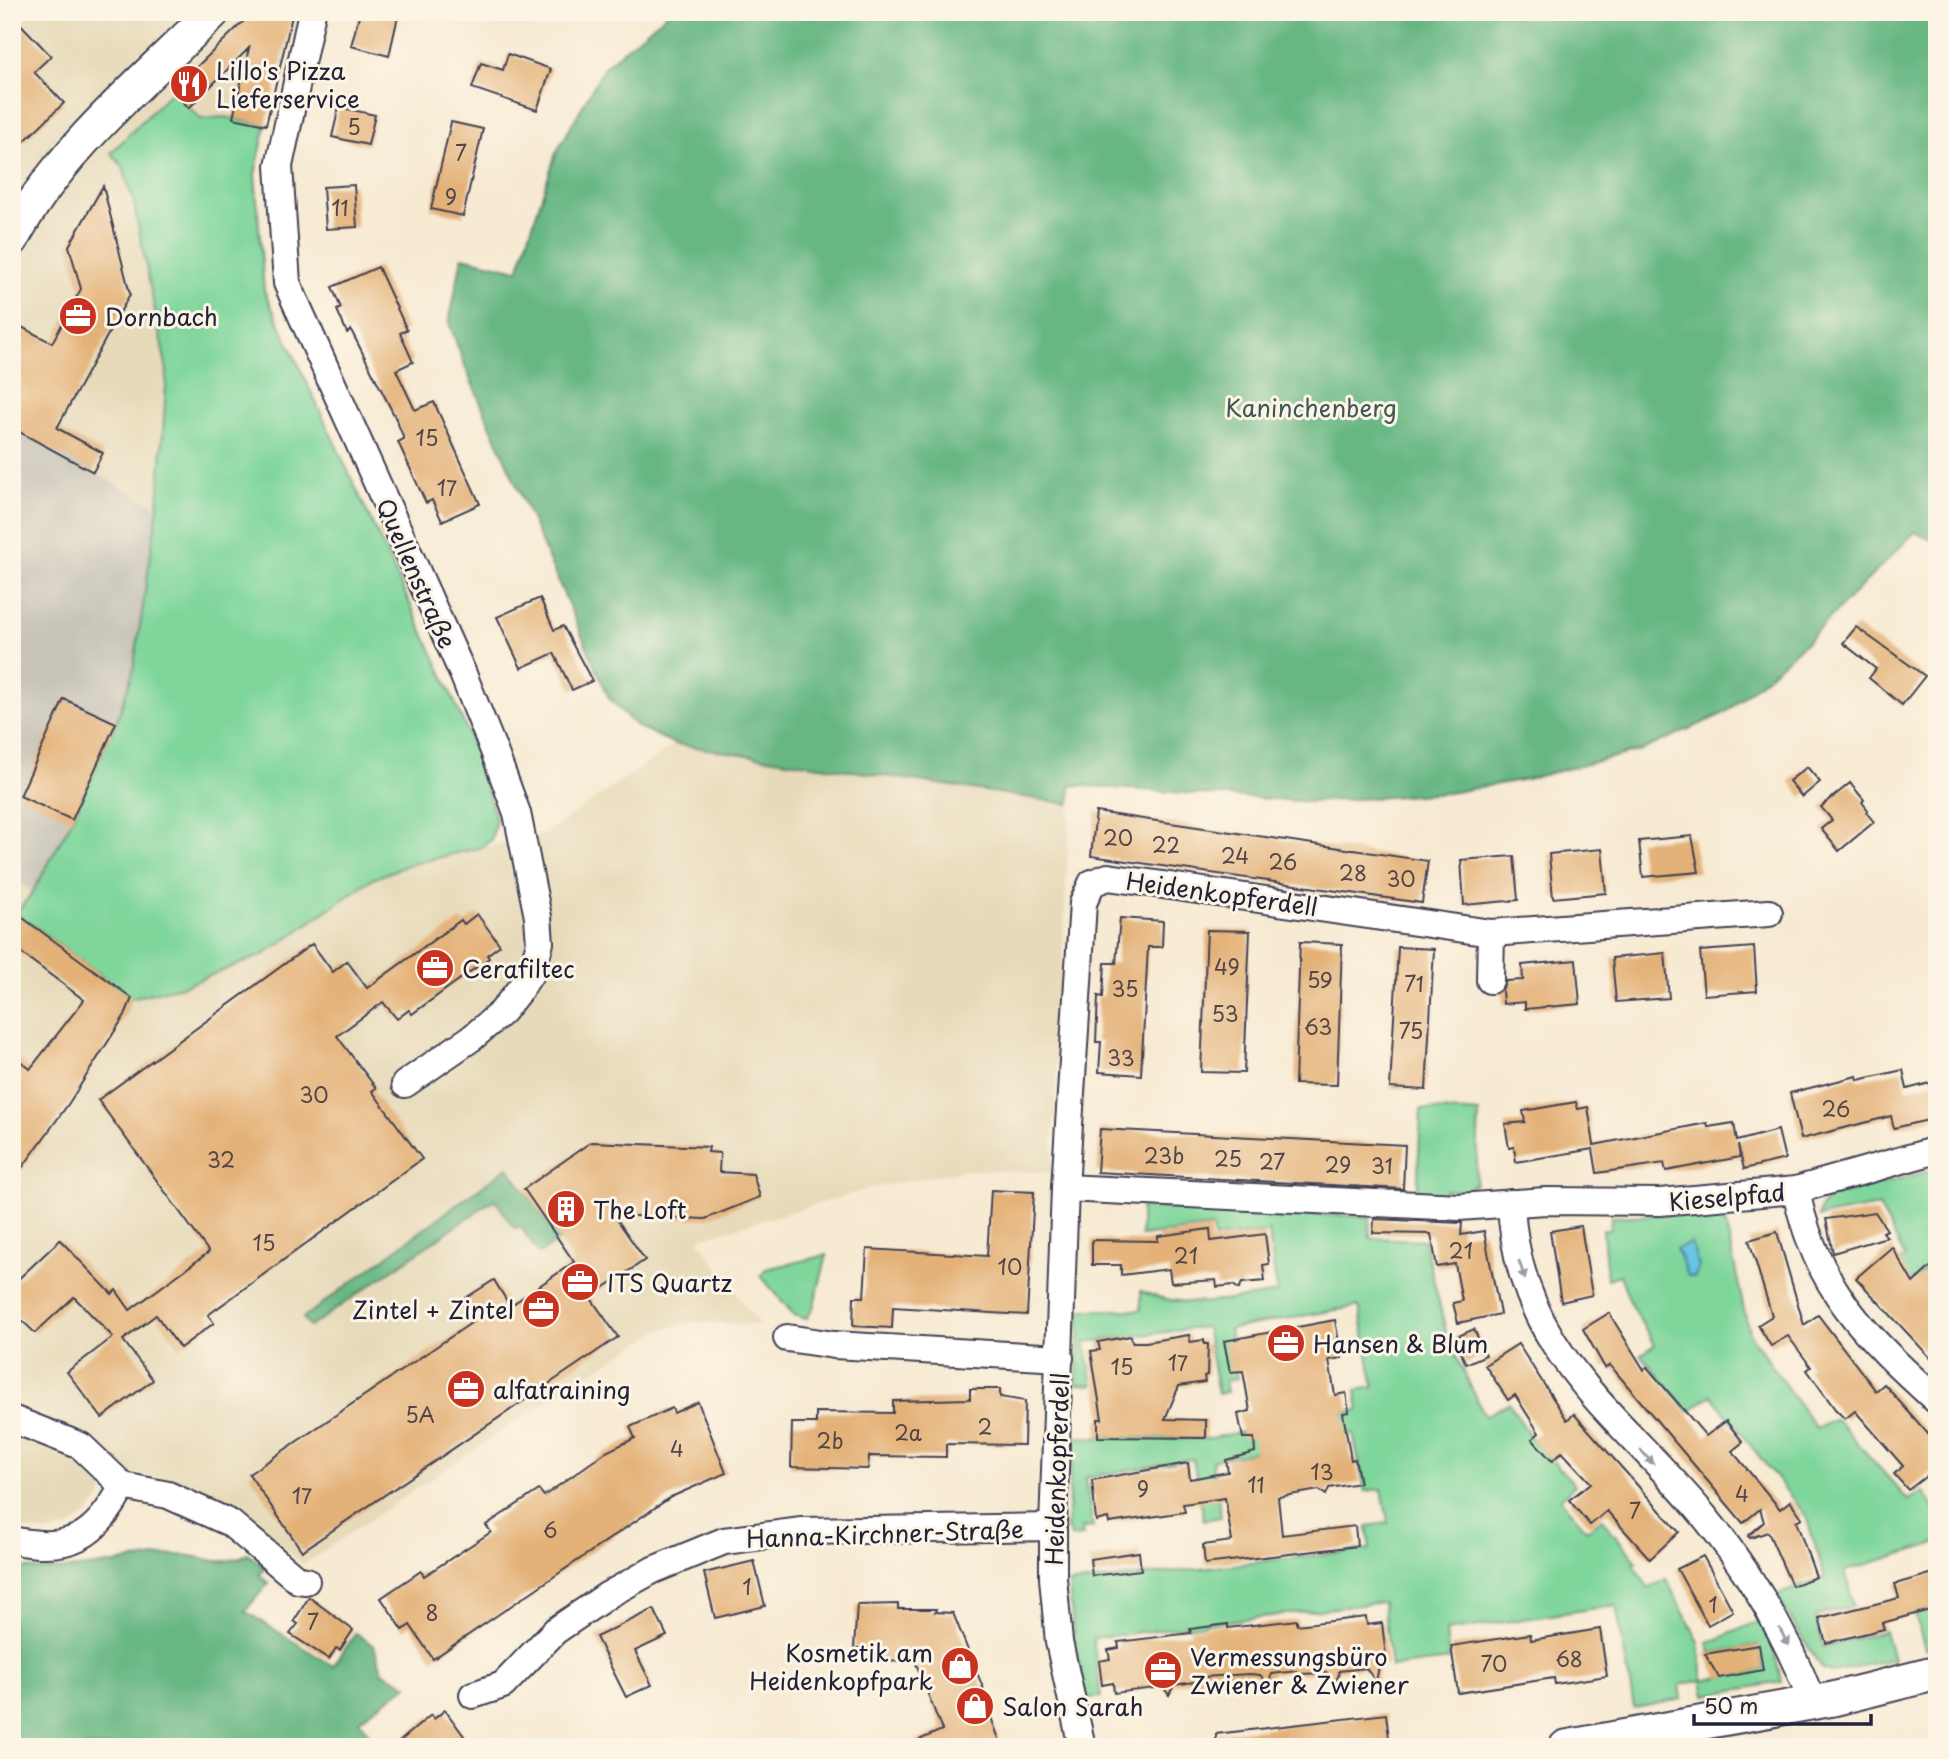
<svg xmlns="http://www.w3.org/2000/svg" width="1949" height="1759" viewBox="0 0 1949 1759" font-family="'Playpen Sans',sans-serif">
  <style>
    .built { fill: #e7daba }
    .industrial { fill: #c8c4b8 }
    .green { fill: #7fd69b; stroke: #507c6b; stroke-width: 2 }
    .forest { fill: #67b783; stroke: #446c5f; stroke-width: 2 }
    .water { fill: #66c5e4; stroke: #447490; stroke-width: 2 }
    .building { fill: #e4b279 }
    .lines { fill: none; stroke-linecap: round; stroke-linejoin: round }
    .minor-casing { stroke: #424052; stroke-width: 30 }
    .tertiary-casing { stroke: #424052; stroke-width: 37 }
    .minor { stroke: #fff; stroke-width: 26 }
    .tertiary { stroke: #fff; stroke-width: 33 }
    .oneway { fill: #9c9ca7 }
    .labels { text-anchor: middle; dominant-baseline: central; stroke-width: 6; stroke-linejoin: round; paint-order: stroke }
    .number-label { font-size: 21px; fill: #52464a }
    .poi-label { font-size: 24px; fill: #22223b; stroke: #fcf5e5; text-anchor: start }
    .park-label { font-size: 24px; fill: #3e5858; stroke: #fcf5e5 }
    .street-label { font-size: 24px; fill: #22223b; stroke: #fcf5e5 }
  </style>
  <rect width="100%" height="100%" fill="#fcf5e5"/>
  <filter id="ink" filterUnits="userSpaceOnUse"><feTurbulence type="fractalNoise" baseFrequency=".0143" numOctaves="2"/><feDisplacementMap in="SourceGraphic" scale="14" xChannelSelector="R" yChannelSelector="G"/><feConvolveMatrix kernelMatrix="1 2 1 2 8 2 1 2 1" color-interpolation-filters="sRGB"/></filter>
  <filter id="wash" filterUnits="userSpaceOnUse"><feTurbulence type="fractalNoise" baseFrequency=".00686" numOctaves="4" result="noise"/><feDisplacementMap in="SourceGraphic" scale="28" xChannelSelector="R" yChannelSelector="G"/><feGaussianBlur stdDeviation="1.57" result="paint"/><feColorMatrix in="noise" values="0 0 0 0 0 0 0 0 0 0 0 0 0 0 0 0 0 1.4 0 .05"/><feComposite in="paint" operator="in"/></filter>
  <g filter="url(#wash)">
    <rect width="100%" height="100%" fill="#f7ead3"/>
    <polygon class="built" points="12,12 299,12 266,125 225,117 201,119 172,91 123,167 167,371 158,507 133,672 33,892 17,913 132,998 186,985 265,954 370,880 408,865 544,834 675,744 1070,804 1052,1173 969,1170 872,1188 698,1239 759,1325 690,1322 658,1331 552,1397 303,1565 261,1526 209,1492 175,1480 114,1471 99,1501 88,1514 69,1528 47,1533 12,1527"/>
    <polygon class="industrial" points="12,428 158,507 133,672 116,723 72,820 33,892 12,876"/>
    <g class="green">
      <polygon points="172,91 201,119 225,117 266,125 255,174 264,291 444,677 479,759 496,820 491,840 482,847 408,865 370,880 265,954 186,985 132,998 16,913 33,892 72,820 116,723 133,672 158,507 167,371 133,201 123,167 111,153"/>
      <polygon points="1421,1109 1479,1113 1476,1184 1464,1191 1445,1190 1444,1200 1417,1198"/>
      <polygon points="1937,1169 1937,1267 1933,1263 1910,1283 1894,1266 1905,1257 1879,1206 1819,1217 1821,1207 1830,1197"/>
      <path d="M1141,1207L1370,1217V1238L1424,1240L1448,1340L1485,1416L1509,1403L1532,1439L1575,1485L1560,1499L1587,1530L1602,1519L1637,1562L1633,1565L1649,1589L1666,1579L1699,1642L1703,1680L1763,1670L1758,1645L1711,1653L1708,1643L1759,1621L1772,1643L1782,1682L1705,1695L1702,1680L1680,1685L1682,1699L1634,1708L1616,1605L1446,1631L1449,1660L1391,1667L1383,1602L1093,1638L1101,1697L1087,1698L1074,1640L1069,1584L1370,1549L1367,1526L1388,1523L1382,1489L1365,1491L1353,1433L1212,1460L1221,1517L1204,1520L1193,1459L1085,1478L1093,1527L1082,1528L1083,1536L1072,1537L1067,1529L1073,1437L1206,1439L1359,1410L1356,1390L1374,1387L1359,1306L1229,1329L1237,1379L1225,1381L1227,1392L1218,1394L1206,1327L1085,1342L1093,1385L1077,1384L1080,1310H1141V1291C1185,1311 1231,1300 1277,1293L1269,1232L1214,1238L1212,1227L1141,1236Z"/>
      <polygon points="1723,1212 1749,1333 1816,1429 1836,1419 1908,1500 1924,1492 1937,1514 1937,1543 1845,1571 1853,1606 1816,1616 1823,1647 1885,1631 1893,1659 1833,1672 1822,1669 1776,1595 1825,1578 1806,1516 1711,1395 1689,1412 1641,1355 1655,1345 1632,1307 1620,1275 1607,1279 1603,1230 1610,1230 1611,1217"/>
      <polygon points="827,1255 813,1308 806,1319 794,1315 761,1276 766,1269"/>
      <polygon points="1937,1608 1937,1645 1925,1649 1915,1614"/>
    </g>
    <g class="forest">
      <polygon points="669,12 1937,12 1937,543 1915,532 1805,643 1725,713 1642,750 1527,779 1448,793 1312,802 1071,785 1070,804 675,744 636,726 609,698 466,369 449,323 462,257 518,270 556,153 605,66"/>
      <polygon points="508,1167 559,1240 539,1254 520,1226 514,1228 495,1199 310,1327 303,1318"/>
      <path d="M248,1554L266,1568L259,1575L269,1583L245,1611L333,1666L356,1633L374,1646L383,1673L408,1685L359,1720L378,1747H12V1566C68,1577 120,1559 175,1555C209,1553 209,1571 248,1554Z"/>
    </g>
    <polygon class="water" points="1691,1243 1699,1266 1695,1277 1688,1276 1676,1249"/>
    <g id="blocks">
      <g class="building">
        <polygon points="253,12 293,12 266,125 233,118 249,48 189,108 172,91"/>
        <polygon points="360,12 399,12 389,56 351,46"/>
        <polygon points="12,15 51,56 34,72 64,103 12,153"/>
        <polygon points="508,54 551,69 537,110 472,88 481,63 503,70"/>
        <polygon points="339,107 375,115 368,145 332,137"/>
        <polygon points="451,122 483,129 463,216 431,209"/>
        <polygon points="354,185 357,227 326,229 323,187"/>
        <polygon points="103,186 130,294 57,428 103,453 93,472 12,428 12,322 52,343 81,289 69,246"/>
        <polygon points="378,267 407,330 400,333 413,362 396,370 415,410 434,402 480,504 442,521 432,500 426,503 398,442 404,439 396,419 351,330 347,333 337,310 341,308 332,287"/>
        <polygon points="540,598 554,630 563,626 592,681 572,690 554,653 521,668 497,617"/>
        <polygon points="1856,627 1925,676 1902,705 1869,678 1876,669 1843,643"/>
        <polygon points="64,699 116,723 72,820 20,796"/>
        <polygon points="1807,767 1820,782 1802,797 1789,781"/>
        <polygon points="1850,783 1864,800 1862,802 1868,810 1866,812 1874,822 1839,851 1821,829 1832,820 1821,807"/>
        <polygon points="1096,812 1428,861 1422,903 1091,856"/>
        <polygon points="1692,836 1699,872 1643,877 1639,841"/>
        <polygon points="1602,849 1606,893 1553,898 1549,854"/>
        <polygon points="1514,856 1518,900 1464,905 1461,860"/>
        <polygon points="12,910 132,998 125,1015 69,1103 12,1182 12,1054 30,1069 84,1000 12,946"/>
        <polygon points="477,914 500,945 487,955 489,958 412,1014 409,1010 397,1019 383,1002 337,1036 376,1088 372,1091 422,1159 208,1315 214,1323 180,1348 156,1315 123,1340 153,1380 102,1418 67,1372 113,1337 74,1297 35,1333 12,1311 12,1285 60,1240 112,1294 116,1290 130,1310 209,1252 98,1100 312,944 333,972 347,961 367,988 461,920 464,924"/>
        <polygon points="1120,918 1163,921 1162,947 1148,947 1141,1075 1099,1072 1101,1042 1096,1042 1098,996 1103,997 1105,963 1116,963"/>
        <polygon points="1207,930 1250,931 1244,1073 1201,1072"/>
        <polygon points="1300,942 1342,944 1337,1085 1295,1084"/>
        <polygon points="1398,947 1434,949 1426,1090 1390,1088"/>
        <polygon points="1754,947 1757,991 1704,995 1700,951"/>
        <polygon points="1665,953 1669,998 1616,1002 1612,958"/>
        <polygon points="1576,960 1580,1004 1525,1009 1525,1002 1503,1004 1502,990 1506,981 1523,980 1522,965"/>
        <polygon points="1903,1070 1907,1089 1934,1082 1937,1118 1894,1128 1891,1116 1801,1139 1790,1093 1857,1076 1858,1080"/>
        <polygon points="1576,1102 1578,1109 1588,1107 1594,1145 1707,1123 1708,1127 1734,1123 1737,1141 1778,1130 1785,1159 1744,1169 1738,1145 1740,1157 1666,1171 1664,1163 1597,1173 1593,1149 1516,1162 1514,1147 1509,1148 1505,1124 1525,1122 1523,1111"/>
        <polygon points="1100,1129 1405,1145 1403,1189 1097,1172"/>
        <polygon points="591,1142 709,1147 708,1152 720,1153 719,1172 753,1174 760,1197 705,1219 614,1215 645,1260 590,1297 618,1337 302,1551 249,1474 474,1321 461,1301 494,1280 510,1306 574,1262 524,1189"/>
        <polygon points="991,1190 1034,1192 1027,1315 893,1307 892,1328 853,1326 854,1297 864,1297 867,1249 987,1256"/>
        <polygon points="1875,1212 1887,1230 1883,1232 1887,1237 1833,1253 1826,1219"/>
        <polygon points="1374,1219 1462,1223 1461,1235 1484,1231 1500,1314 1458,1323 1453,1303 1462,1301 1455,1264 1437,1267 1431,1234 1373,1233"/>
        <polygon points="1581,1226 1592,1295 1561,1302 1550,1231"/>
        <polygon points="1210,1229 1211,1241 1265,1234 1269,1264 1263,1265 1265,1281 1242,1283 1239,1289 1233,1285 1217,1287 1216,1280 1171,1283 1169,1269 1121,1275 1121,1265 1092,1265 1092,1240 1158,1241 1158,1236"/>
        <polygon points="1777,1232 1804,1325 1818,1315 1876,1391 1884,1384 1937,1444 1937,1468 1908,1490 1894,1474 1903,1466 1855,1411 1845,1419 1835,1409 1807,1370 1811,1367 1788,1336 1771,1346 1758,1325 1772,1316 1749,1240"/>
        <polygon points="1892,1247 1913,1283 1937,1261 1937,1365 1856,1278"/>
        <polygon points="1609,1313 1644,1370 1647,1367 1706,1436 1726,1421 1743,1442 1732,1451 1780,1509 1790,1501 1802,1518 1796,1521 1816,1577 1792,1586 1768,1532 1750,1538 1748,1536 1764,1522 1760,1509 1743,1523 1610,1365 1605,1368 1583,1329"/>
        <polygon points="1335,1320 1342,1358 1329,1360 1335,1395 1346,1393 1349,1412 1343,1413 1351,1460 1355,1459 1360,1483 1329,1488 1326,1495 1319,1490 1278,1497 1282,1535 1355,1526 1357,1546 1205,1564 1203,1545 1232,1541 1225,1498 1183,1504 1185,1512 1109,1523 1108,1518 1096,1521 1092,1480 1188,1463 1190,1479 1228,1472 1226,1460 1255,1452 1254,1438 1243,1438 1238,1414 1250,1411 1243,1371 1230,1372 1224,1341"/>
        <polygon points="1474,1329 1486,1355 1466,1364 1454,1338"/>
        <polygon points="1189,1335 1190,1342 1204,1340 1204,1344 1208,1344 1207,1375 1204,1376 1205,1382 1179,1386 1165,1419 1206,1420 1206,1438 1098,1437 1098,1419 1102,1419 1091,1351 1100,1350 1098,1342 1131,1336 1132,1342 1146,1342"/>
        <polygon points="1518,1344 1567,1420 1574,1414 1679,1532 1650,1559 1607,1511 1590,1525 1569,1500 1591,1483 1562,1452 1552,1461 1532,1439 1539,1433 1515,1395 1508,1400 1485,1365"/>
        <polygon points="970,1389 1000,1389 1000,1397 1025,1401 1024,1445 946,1444 946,1457 869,1456 868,1469 791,1467 792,1423 816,1423 816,1412 893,1413 893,1401 970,1399"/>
        <polygon points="698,1402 726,1473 671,1497 433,1659 410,1625 403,1630 381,1598 421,1571 424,1576 491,1532 486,1525 539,1490 544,1496 606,1452 635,1438 630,1427 672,1408 674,1413"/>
        <polygon points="1139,1552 1141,1570 1092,1576 1090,1559"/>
        <polygon points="1703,1556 1733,1611 1708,1625 1677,1569"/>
        <polygon points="754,1561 765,1606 715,1618 704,1573"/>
        <polygon points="1937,1572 1937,1608 1882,1623 1884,1629 1826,1643 1819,1618 1899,1598 1895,1584"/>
        <polygon points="309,1597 353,1630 340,1650 336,1648 329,1659 290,1634 298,1624 294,1621"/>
        <polygon points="898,1604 898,1609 936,1609 935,1612 953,1613 992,1710 989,1712 1002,1747 903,1747 942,1730 915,1661 870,1662 869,1648 854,1648 857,1605"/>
        <polygon points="654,1609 667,1636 635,1651 652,1685 626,1697 596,1637"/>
        <polygon points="1366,1617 1367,1625 1382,1623 1387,1665 1379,1666 1376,1682 1366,1668 1339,1671 1336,1684 1327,1673 1299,1674 1297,1671 1272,1674 1268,1684 1260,1675 1249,1674 1203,1677 1201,1681 1174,1685 1169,1695 1163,1687 1114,1693 1113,1683 1102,1685 1099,1661 1110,1659 1108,1650 1119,1648 1118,1642 1191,1633 1190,1629 1228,1624 1228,1628 1297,1620 1297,1625"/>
        <polygon points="1600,1629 1607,1676 1555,1684 1554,1678 1458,1693 1451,1646 1530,1634 1531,1640"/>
        <polygon points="1759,1645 1763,1670 1747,1673 1719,1678 1705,1654"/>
        <polygon points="445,1710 472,1747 393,1747 431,1715 434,1719"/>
        <polygon points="1386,1714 1390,1746 1216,1747 1216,1734"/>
      </g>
    </g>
  </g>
  <g filter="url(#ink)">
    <use href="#blocks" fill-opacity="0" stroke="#424052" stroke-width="2"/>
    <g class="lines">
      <defs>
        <g id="minor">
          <polyline points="312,12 279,166 287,283 463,674 494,751 517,813 538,917 540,943 532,971 520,989 502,1012 473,1037 405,1084"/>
          <polyline points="1490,980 1491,933"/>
          <polyline points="1065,1188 1459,1207 1546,1201 1660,1202 1796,1190 1937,1150"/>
          <path d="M1796,1190C1815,1288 1866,1336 1937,1401"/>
          <path d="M1511,1203C1517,1352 1619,1413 1704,1516C1750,1572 1787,1636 1813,1704"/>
          <polyline points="787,1338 834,1345 1060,1358"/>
          <polyline points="12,1419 81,1446 123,1486 168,1495 230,1523 298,1580 306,1581"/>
          <path d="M12,1540C70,1553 96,1537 123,1486"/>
          <polyline points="473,1695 503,1685 555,1631 608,1595 653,1570 724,1541 802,1531 1053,1527"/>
          <polyline points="1082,1747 1059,1642 1053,1578 1053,1527 1065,1188 1083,903 1092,883 1108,877 1491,933 1769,913"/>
        </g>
        <g id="tertiary">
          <path d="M12,239C57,152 144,81 213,12"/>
          <polyline points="1566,1747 1833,1699 1937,1673"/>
        </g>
      </defs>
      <use href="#minor" class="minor-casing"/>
      <use href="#tertiary" class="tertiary-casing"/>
      <use href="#minor" class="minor"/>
      <use href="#tertiary" class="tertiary"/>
    </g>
    <defs><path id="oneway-solid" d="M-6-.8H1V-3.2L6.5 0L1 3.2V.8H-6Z" transform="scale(1.75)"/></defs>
    <g class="oneway">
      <use href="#oneway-solid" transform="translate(1522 1270) rotate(72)"/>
      <use href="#oneway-solid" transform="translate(1647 1457) rotate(47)"/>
      <use href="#oneway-solid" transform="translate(1784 1637) rotate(63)"/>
    </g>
  </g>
  <defs>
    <symbol id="restaurant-disc" viewBox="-11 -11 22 22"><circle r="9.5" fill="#c8321e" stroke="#fcf5e5"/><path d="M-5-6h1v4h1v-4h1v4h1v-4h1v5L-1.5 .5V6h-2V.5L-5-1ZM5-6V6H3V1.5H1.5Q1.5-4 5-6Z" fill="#fff"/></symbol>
    <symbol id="office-disc" viewBox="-11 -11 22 22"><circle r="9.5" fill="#c8321e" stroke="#fcf5e5"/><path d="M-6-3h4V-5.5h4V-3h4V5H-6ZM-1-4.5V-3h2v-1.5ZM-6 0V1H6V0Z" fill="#fff"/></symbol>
    <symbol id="building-disc" viewBox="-11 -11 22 22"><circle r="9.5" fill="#c8321e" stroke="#fcf5e5"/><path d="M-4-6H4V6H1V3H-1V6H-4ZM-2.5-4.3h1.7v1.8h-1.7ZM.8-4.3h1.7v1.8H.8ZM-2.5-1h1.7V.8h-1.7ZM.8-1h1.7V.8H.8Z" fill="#fff"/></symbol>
    <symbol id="shop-disc" viewBox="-11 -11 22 22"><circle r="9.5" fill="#c8321e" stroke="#fcf5e5"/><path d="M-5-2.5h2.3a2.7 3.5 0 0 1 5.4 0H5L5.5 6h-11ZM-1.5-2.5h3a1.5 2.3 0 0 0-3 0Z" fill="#fff"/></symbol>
  </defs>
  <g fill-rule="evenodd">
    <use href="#restaurant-disc" x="167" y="62" width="44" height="44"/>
    <use href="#office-disc" x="56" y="294" width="44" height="44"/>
    <use href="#office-disc" x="413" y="946" width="44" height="44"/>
    <use href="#building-disc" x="544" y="1187" width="44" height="44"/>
    <use href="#office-disc" x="558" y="1260" width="44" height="44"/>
    <use href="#office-disc" x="519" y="1287" width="44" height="44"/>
    <use href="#office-disc" x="1264" y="1321" width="44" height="44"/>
    <use href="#office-disc" x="444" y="1367" width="44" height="44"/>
    <use href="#shop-disc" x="938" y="1644" width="44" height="44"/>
    <use href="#office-disc" x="1141" y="1648" width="44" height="44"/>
    <use href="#shop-disc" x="953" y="1684" width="44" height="44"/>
  </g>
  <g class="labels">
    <g class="number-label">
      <text x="354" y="126">5</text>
      <text x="461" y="152">7</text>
      <text x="451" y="196">9</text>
      <text x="340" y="207">11</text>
      <text x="427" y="437">15</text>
      <text x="447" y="487">17</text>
      <text x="1118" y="837">20</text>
      <text x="1166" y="844">22</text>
      <text x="1235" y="855">24</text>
      <text x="1283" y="861">26</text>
      <text x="1353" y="872">28</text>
      <text x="1401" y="878">30</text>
      <text x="1227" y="966">49</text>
      <text x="1320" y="979">59</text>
      <text x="1414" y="983">71</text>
      <text x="1125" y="988">35</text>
      <text x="1225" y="1013">53</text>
      <text x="1318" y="1026">63</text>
      <text x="1411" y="1030">75</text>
      <text x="1121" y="1057">33</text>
      <text x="314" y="1094">30</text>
      <text x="1836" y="1108">26</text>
      <text x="1164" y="1155">23b</text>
      <text x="1228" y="1158">25</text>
      <text x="221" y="1159">32</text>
      <text x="1272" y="1161">27</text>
      <text x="1338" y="1164">29</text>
      <text x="1382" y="1165">31</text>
      <text x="264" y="1242">15</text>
      <text x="1461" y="1250">21</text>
      <text x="1186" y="1255">21</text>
      <text x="1010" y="1266">10</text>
      <text x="1178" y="1362">17</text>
      <text x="1122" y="1366">15</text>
      <text x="420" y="1414">5A</text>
      <text x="985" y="1426">2</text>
      <text x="908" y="1432">2a</text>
      <text x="830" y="1440">2b</text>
      <text x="677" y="1448">4</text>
      <text x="1322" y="1471">13</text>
      <text x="1256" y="1484">11</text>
      <text x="1143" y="1488">9</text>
      <text x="1742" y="1493">4</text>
      <text x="302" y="1495">17</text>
      <text x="1635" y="1510">7</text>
      <text x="550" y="1529">6</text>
      <text x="747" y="1586">1</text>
      <text x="1713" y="1604">1</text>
      <text x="432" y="1612">8</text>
      <text x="313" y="1621">7</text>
      <text x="1569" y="1658">68</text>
      <text x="1494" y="1663">70</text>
    </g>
    <g class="poi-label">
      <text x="216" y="70">Lillo's Pizza<tspan x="216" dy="28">Lieferservice</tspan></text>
      <text x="105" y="316">Dornbach</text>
      <text x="462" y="968">Cerafiltec</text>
      <text x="593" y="1209">The Loft</text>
      <text x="607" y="1282">ITS Quartz</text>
      <text x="514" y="1309" text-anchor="end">Zintel + Zintel</text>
      <text x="1313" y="1343">Hansen &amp; Blum</text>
      <text x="493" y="1389">alfatraining</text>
      <text x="933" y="1652" text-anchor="end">Kosmetik am<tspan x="933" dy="28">Heidenkopfpark</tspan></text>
      <text x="1190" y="1656">Vermessungsbüro<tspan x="1190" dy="28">Zwiener &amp; Zwiener</tspan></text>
      <text x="1002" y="1706">Salon Sarah</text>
    </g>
    <g class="park-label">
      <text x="1311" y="407">Kaninchenberg</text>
    </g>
    <g class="street-label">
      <text transform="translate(417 573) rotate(66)">Quellenstraße</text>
      <text transform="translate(1222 893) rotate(8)">Heidenkopferdell</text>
      <text transform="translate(1727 1196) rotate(-5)">Kieselpfad</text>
      <text transform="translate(1056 1469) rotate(-88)">Heidenkopferdell</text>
      <text transform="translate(885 1533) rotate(-2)">Hanna-Kirchner-Straße</text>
    </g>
  </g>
  <rect width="1949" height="1759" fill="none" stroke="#fcf5e5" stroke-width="42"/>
  <path d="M1694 1714v10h177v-10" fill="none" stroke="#22223b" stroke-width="3.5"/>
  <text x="1704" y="1714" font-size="21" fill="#22223b" stroke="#fcf5e5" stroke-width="5" paint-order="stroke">50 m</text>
</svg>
